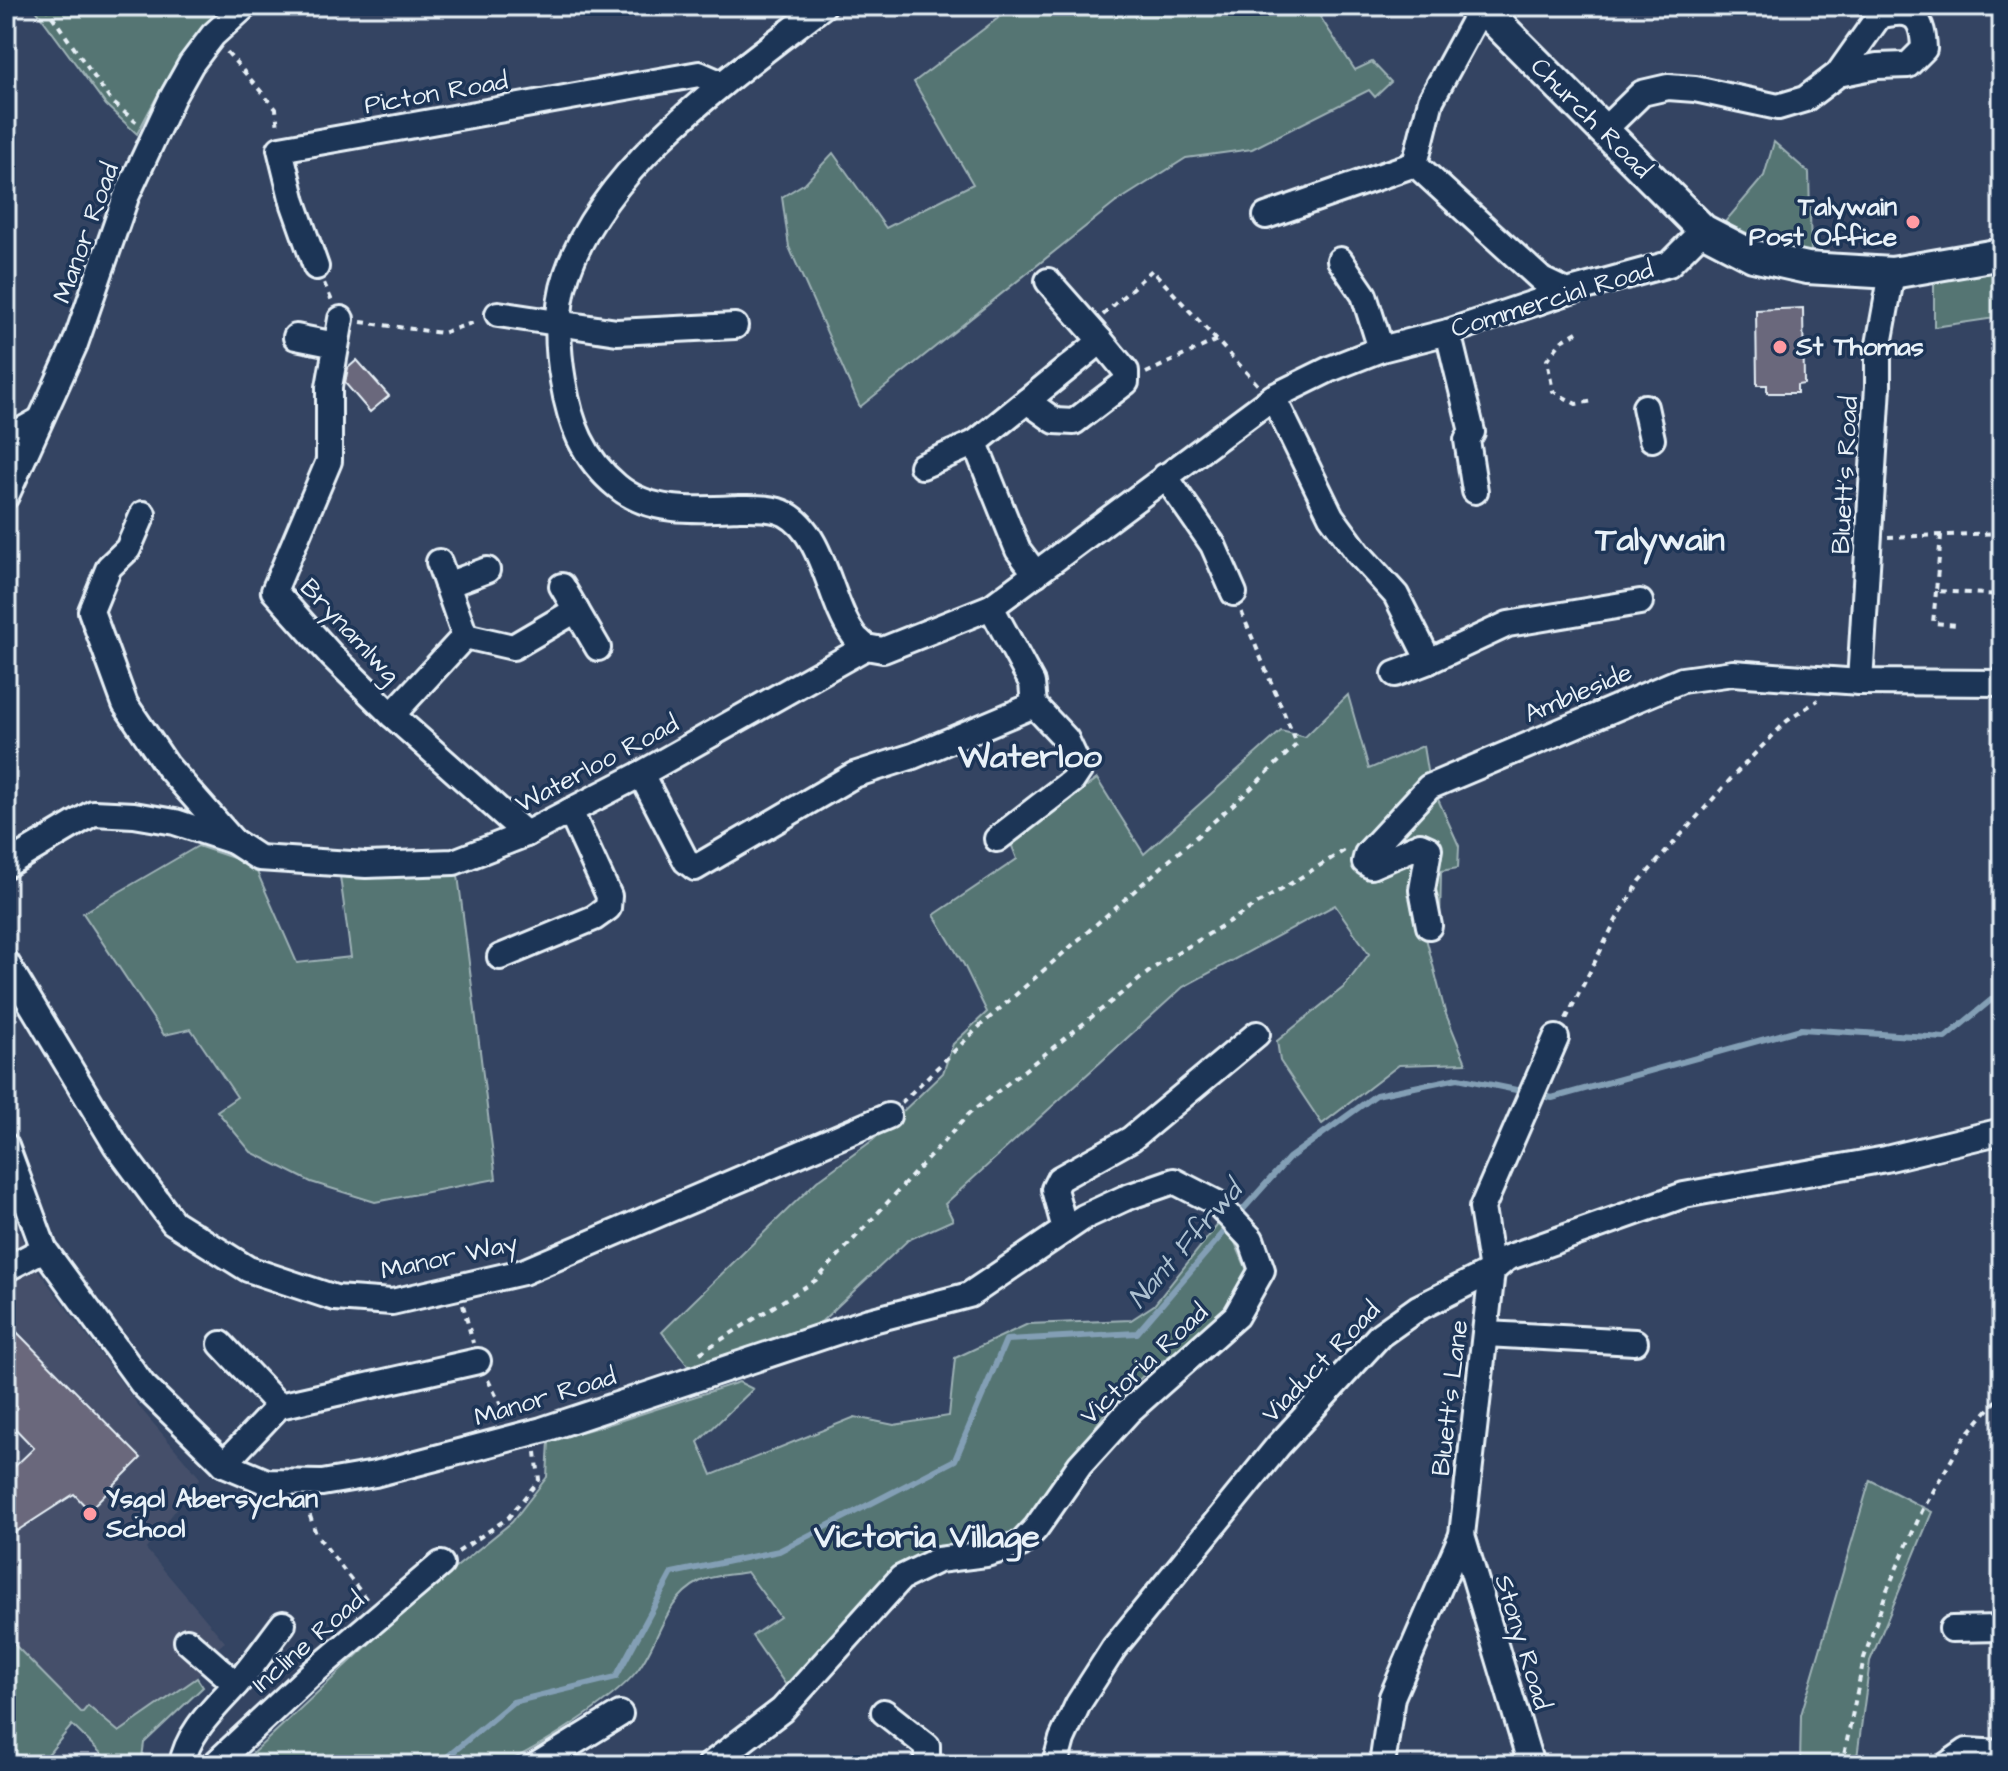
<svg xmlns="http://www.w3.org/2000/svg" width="2008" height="1771" viewBox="0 0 2008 1771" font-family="'Architects Daughter',sans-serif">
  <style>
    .built { fill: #444f6a }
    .green { fill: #547473; stroke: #9eb2b6; stroke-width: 2 }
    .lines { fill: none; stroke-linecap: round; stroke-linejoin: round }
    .stream { stroke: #839fb5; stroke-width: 6 }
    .building { fill: #6a687c; stroke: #e8f1f8; stroke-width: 2 }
    .minor-casing { stroke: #e8f1f8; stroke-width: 30 }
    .major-casing { stroke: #e8f1f8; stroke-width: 36 }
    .path { stroke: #e8f1f8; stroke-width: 4; stroke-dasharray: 6 6; stroke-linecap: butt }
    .minor { stroke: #1d3557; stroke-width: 24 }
    .major { stroke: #1d3557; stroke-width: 30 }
    .poi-dot { fill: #ff9aa2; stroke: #1d3557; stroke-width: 3 }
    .labels { text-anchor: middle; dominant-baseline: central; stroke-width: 7; stroke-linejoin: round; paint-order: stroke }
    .street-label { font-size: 26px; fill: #e8f1f8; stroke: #1d3557 }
    .poi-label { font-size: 26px; font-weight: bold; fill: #e8f1f8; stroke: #1d3557; text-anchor: start }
    .water-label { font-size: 28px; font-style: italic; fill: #adc1d1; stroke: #1d3557 }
    .district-label { font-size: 34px; font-weight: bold; fill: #e8f1f8; stroke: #1d3557 }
  </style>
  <rect width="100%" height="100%" fill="#344462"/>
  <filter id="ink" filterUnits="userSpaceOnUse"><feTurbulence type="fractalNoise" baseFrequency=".0125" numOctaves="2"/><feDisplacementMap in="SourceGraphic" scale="16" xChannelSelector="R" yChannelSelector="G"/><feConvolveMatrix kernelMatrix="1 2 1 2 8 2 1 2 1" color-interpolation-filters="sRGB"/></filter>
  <g filter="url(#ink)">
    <polygon class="built" points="6,1209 38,1270 141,1409 200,1478 146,1549 225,1642 214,1651 197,1678 119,1732 88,1706 42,1762 6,1751"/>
    <g class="green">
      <path d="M33,6H226C184,40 162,87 137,134L106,105Z"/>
      <polygon points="1014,6 1313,6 1355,70 1372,62 1391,82 1375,97 1369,90 1252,149 1186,158 1115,203 860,407 789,247 782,197 805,183 833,153 886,228 973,184 914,82"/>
      <polygon points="1774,142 1809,173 1811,253 1777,246 1724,223 1764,176"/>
      <polygon points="2002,269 2002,317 1934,327 1934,279"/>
      <polygon points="1348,695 1369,769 1423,746 1428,777 1459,846 1458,868 1441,871 1440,924 1426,938 1445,1012 1466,1063 1399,1065 1322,1124 1280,1061 1277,1041 1344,987 1369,954 1335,905 1183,987 945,1204 953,1220 908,1240 822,1321 788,1340 689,1367 662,1332 817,1181 873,1140 943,1073 953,1044 987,1012 964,965 934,915 1017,859 1010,841 1097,779 1144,854 1281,731 1305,737"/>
      <polygon points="198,846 254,865 297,963 351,957 339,869 457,867 496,1179 375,1202 311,1182 251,1152 217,1111 237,1097 191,1029 164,1035 83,913"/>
      <path d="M1224,1217L1247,1270L1242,1296L1208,1329L1148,1371L1105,1413L1026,1525L1006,1542L942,1554L788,1688L752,1636L780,1617L747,1572C733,1575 712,1575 699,1582C664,1600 659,1643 637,1671C611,1703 538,1748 501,1765H240L417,1599L512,1522L547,1477L549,1441L613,1423L739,1382L753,1389L698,1442L712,1475L855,1417L894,1425L949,1416L955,1358L1028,1324L1131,1320L1154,1305Z"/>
      <polygon points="1870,1480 1932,1512 1870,1661 1856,1765 1800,1765 1801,1715"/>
      <polygon points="6,1636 82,1713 88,1706 119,1732 197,1678 203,1687 144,1743 141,1765 113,1765 72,1725 42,1762 6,1751"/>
    </g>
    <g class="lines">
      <g class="stream">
        <polyline points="1537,1094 1552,1098 1801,1029 1945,1038 2002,991"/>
        <polyline points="1238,1215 1289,1158 1376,1095 1458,1078 1526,1092"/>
        <polyline points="432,1765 441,1762 513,1702 616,1677 672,1573 779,1551 955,1460 1006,1340 1137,1333 1231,1224"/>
      </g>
    </g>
    <g class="building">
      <polygon points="1803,308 1804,384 1797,385 1797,393 1767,393 1767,385 1757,385 1756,310"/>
      <polygon points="357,360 389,396 370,412 345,383 348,368"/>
      <polygon points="6,1321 141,1458 89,1510 74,1494 6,1538 6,1475 34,1448 6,1419"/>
    </g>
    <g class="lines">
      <defs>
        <g id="minor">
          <path d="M823,6C734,75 604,164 567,274C556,307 557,347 563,381C570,424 583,458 617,486C650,514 698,510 739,508C754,508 773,507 786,514C824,534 829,601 853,634C856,639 862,643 866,647"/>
          <polyline points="1481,8 1431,100 1415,164 1542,280 1567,292"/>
          <path d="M1604,130L1642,93L1668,87L1695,89L1778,107L1805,99L1838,74L1877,66L1908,65L1924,49C1923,14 1911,8 1879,16L1838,74"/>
          <polyline points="1266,216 1415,164"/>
          <polyline points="1340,260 1364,295 1381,349"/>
          <polyline points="316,267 293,202 280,149 699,74 722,84"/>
          <polyline points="498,314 617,332 735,326"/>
          <polyline points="341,319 329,387 329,461 274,591 332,656 392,715 526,834"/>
          <polyline points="1448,332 1472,432 1467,440 1475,491"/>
          <polyline points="296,337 336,345"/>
          <polyline points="1273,397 1331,516 1358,553 1396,595 1429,661"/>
          <polyline points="1027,401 1055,421 1074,422 1126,382 1126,371 1101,341"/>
          <polyline points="1645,407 1652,439"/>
          <polyline points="6,439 40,420"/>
          <polyline points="922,466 975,443"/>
          <polyline points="1165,476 1213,545 1234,593"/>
          <polyline points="6,496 75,344 126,197 172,98 191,64 213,35 245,6"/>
          <polyline points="143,514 128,549 109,567 91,611 125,704 167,766 233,841"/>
          <polyline points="439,562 465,636"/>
          <polyline points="1036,574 1018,550 975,443 1101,341 1048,281"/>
          <polyline points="447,585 487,570"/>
          <polyline points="562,586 598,648"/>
          <polyline points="465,636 513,647 576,610"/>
          <polyline points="1395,674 1429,661 1508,624 1640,602"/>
          <polyline points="1860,682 1878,386 1878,350 1892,273"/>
          <polyline points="392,715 465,636"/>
          <polyline points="641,774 686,861 695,868 854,775 913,756 1034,705 1032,683 991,607"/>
          <polyline points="997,839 1072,781 1080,769 1066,739 1034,705"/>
          <polyline points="6,865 93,813 134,815 175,822 233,841 259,858 366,865 454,862 526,834 641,774 866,647 883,650 991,607 1273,397 1330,369 1381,349 1448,332 1567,292 1669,264 1703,230"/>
          <polyline points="1429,926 1422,890 1429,849 1420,845 1371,866 1365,862 1367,854 1429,787 1682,680 1733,673 1860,682 2002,683"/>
          <polyline points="500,957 594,918 608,908 609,896 570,811"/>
          <polyline points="6,962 116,1145 173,1222 248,1269 335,1298 392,1302 523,1272 888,1116"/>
          <polyline points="6,1146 44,1249 143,1385 224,1464 267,1482 322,1483 375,1474 542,1430 869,1321 969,1295 1084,1217 1125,1198 1174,1181 1217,1203 1251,1239 1262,1270 1236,1316 1129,1411 1080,1465 1036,1528 1021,1544 986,1554 938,1560 901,1578 782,1710 710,1765"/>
          <polyline points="1065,1229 1054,1189 1059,1179 1131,1139 1257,1034"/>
          <polyline points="6,1269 44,1249"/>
          <polyline points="1486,1334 1635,1342"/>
          <polyline points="221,1344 279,1406"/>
          <polyline points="224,1464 279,1406 478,1361"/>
          <polyline points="1462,1535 1531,1765"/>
          <polyline points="1952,1629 2002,1628"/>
          <polyline points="187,1641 236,1684"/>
          <polyline points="884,1712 927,1746 927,1765"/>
          <path d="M182,1765C187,1729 223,1701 245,1674C258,1658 270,1641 283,1624"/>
          <polyline points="214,1765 309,1676 441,1564"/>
          <polyline points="537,1765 620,1714"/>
          <polyline points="1055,1765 1062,1739 1078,1704 1114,1648 1278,1446 1380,1335 1418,1308 1492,1271 1507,1258 1684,1195 1886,1159 2002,1131"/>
          <polyline points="1382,1765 1392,1697 1462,1535 1492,1271 1482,1208 1556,1038"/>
          <polyline points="1947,1765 1967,1751 2002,1753"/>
        </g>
        <polyline id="major" points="1480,6 1703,230 1753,256 1807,268 1892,273 2002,254"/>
      </defs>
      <use href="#minor" class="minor-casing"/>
      <use href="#major" class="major-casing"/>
      <g class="path">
        <polyline points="45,6 111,101 136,122"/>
        <polyline points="227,52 276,109 278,129"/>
        <polyline points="324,283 332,301"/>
        <polyline points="1103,315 1152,270 1258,385"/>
        <polyline points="361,322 442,333 478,321"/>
        <polyline points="1577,332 1562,341 1547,360 1553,391 1576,404 1594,401"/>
        <polyline points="1146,373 1217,340"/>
        <polyline points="1941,535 1936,591 2002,595"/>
        <polyline points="1888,537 2002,533"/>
        <polyline points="1936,591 1933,623 1958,625"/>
        <polyline points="1566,1019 1616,920 1640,881 1737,772 1787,721 1818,700"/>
        <polyline points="901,1103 980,1026 1244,795 1297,744 1241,611"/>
        <polyline points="463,1305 473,1343"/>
        <polyline points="700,1353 816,1280 969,1114 1155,967 1345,850"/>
        <polyline points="488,1380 508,1419"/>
        <polyline points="6,1434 13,1443 6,1451"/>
        <polyline points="306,1504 316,1534 367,1600"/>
        <polyline points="458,1552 508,1518 539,1480 536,1452"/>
        <polyline points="817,1765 835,1762 896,1765"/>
        <polyline points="1842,1765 1864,1658 1887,1590 1922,1511 1964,1438 2002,1394"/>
      </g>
      <use href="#minor" class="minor"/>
      <use href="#major" class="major"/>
    </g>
  </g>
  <g class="poi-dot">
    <circle cx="1913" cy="222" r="8"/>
    <circle cx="1780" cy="347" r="8"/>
    <circle cx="90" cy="1514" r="8"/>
  </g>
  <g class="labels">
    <g class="street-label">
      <text transform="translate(436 93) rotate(-10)">Picton Road</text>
      <text transform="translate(1591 118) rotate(45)">Church Road</text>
      <text transform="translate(86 233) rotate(-70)">Manor Road</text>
      <text transform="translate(1552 299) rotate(-17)">Commercial Road</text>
      <text transform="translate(1845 475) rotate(-87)">Bluett's Road</text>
      <text transform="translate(350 631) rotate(47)">Brynamlwg</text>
      <text transform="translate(1578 693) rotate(-23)">Ambleside</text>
      <text transform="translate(597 764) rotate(-28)">Waterloo Road</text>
      <text transform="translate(449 1257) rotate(-12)">Manor Way</text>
      <text transform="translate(1321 1362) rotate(-46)">Viaduct Road</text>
      <text transform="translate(1144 1364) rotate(-43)">Victoria Road</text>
      <text transform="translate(545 1397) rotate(-17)">Manor Road</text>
      <text transform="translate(1450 1398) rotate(-83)">Bluett's Lane</text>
      <text transform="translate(308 1642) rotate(-41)">Incline Road</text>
      <text transform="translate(1523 1642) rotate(73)">Stony Road</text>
    </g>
    <g class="poi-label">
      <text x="1897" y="207" text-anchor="end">Talywain<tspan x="1897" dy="30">Post Office</tspan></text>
      <text x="1796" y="347">St Thomas</text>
      <text x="106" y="1499">Ysgol Abersychan<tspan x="106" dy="30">School</tspan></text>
    </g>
    <g class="water-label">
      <text transform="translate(1185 1245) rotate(-49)">Nant Ffrwd</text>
    </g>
    <g class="district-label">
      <text x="1660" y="540">Talywain</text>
      <text x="1030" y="757">Waterloo</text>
      <text x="927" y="1537">Victoria Village</text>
    </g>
  </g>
  <rect width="2008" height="1771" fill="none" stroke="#1d3557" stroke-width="32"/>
  <rect x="16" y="16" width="1976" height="1739" fill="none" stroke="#e8f1f8" stroke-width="3" filter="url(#ink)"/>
</svg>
